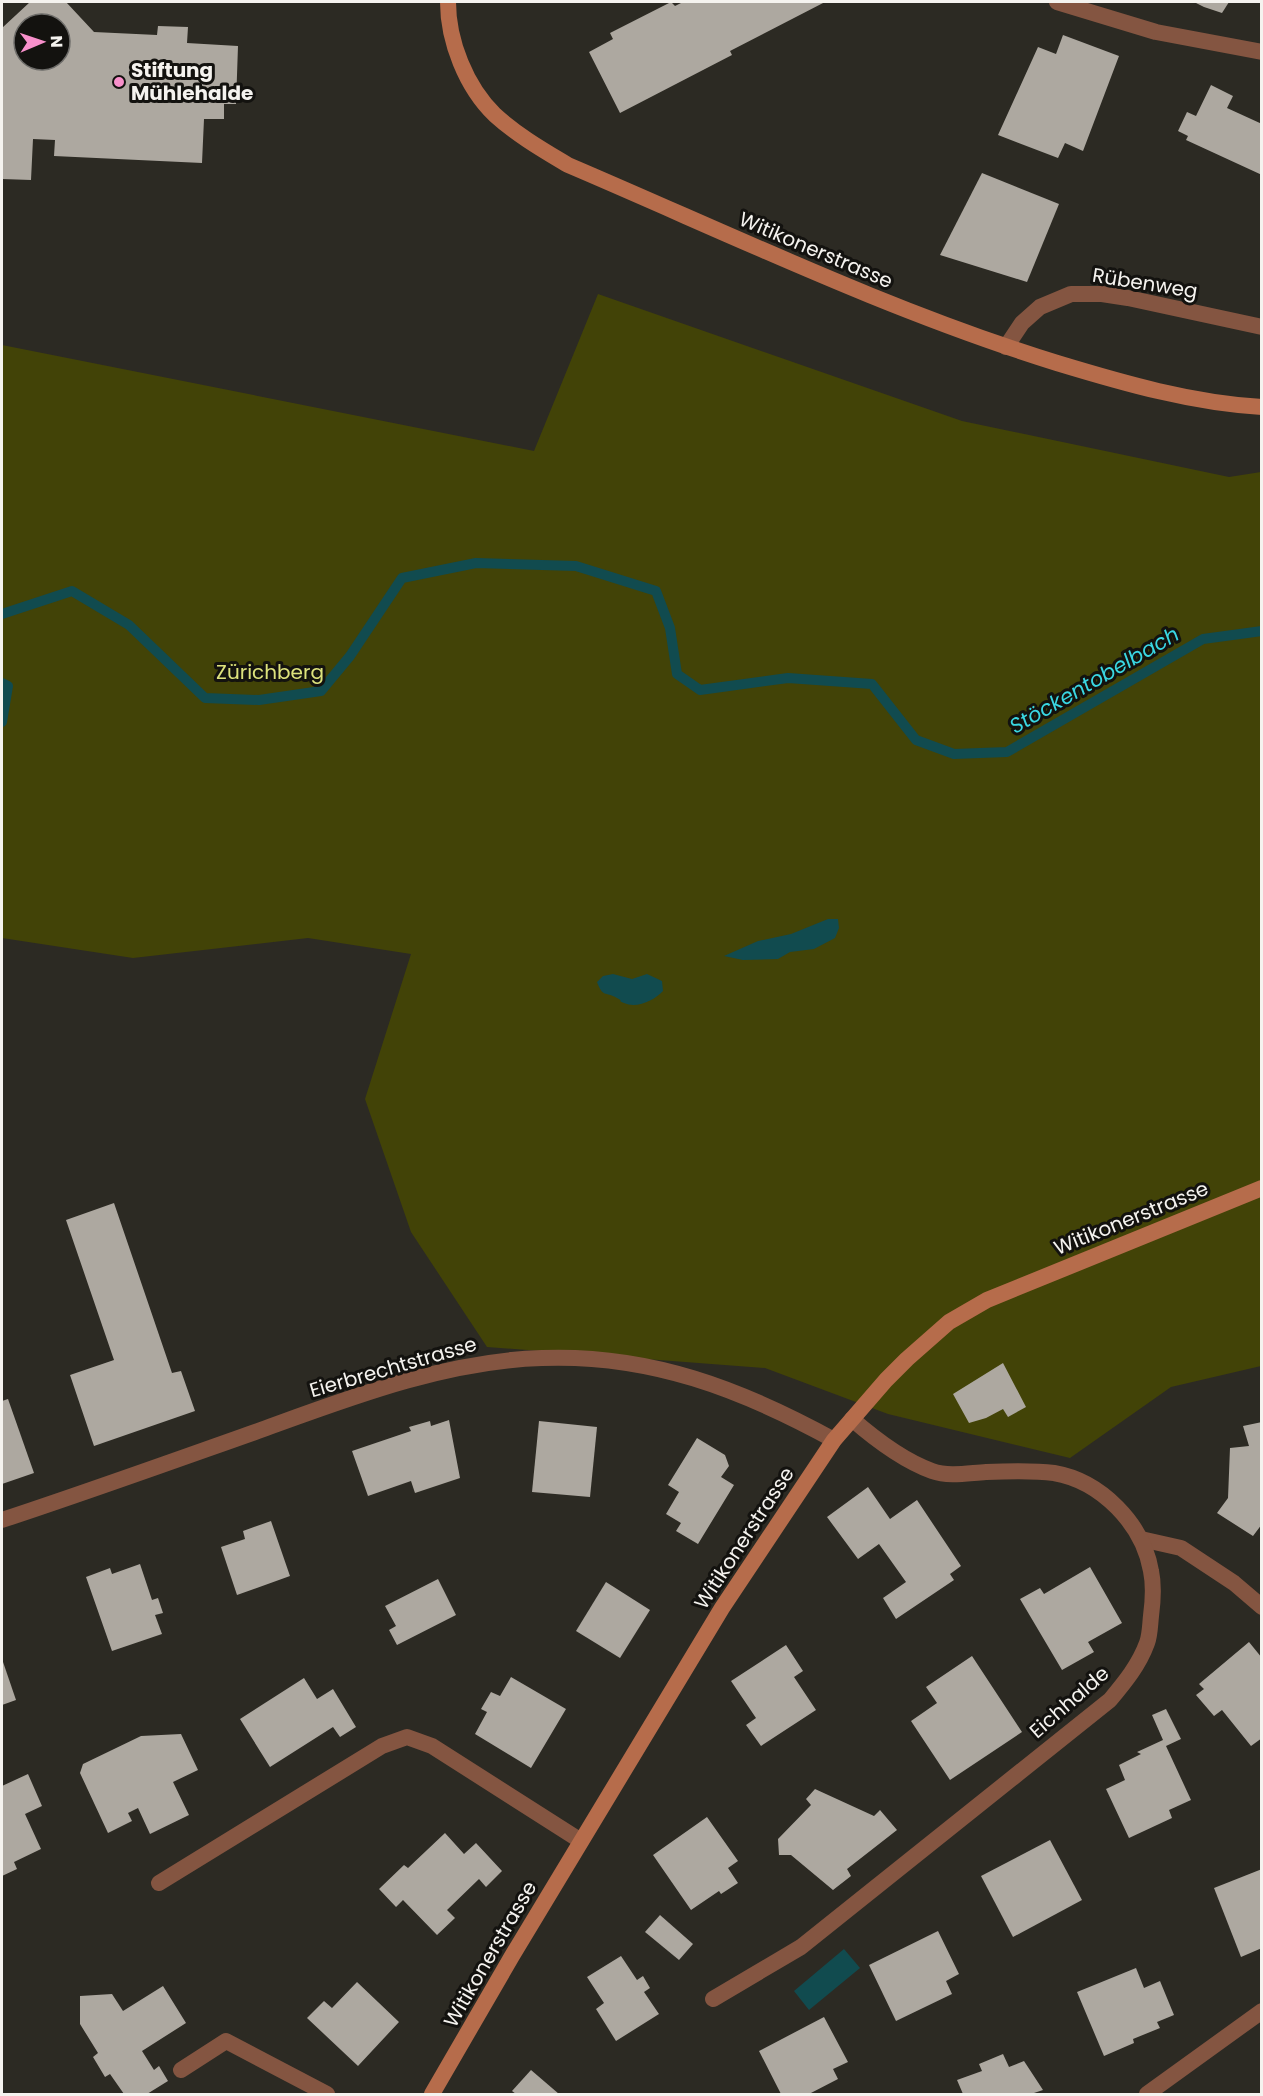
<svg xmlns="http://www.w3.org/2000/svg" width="1263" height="2096" viewBox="0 0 1263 2096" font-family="Poppins,sans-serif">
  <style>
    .green { fill: #424307 }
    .water { fill: #114b4f }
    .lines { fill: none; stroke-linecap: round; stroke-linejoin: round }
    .stream { stroke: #114b4f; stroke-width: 10 }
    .building { fill: #ada8a0; fill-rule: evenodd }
    .service { stroke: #845541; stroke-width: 16 }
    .minor { stroke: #845541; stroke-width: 16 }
    .secondary { stroke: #b66c4b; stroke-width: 16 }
    .poi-dot { fill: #f890cb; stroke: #13120f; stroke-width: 2 }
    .labels { text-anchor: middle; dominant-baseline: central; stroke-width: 6; stroke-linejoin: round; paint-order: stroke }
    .poi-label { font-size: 20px; font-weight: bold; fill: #f5f3ef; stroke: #13120f; text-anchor: start }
    .street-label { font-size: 20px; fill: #f5f3ef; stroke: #13120f }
    .park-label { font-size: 20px; fill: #dde27c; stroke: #13120f }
    .water-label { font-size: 21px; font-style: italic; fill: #3ad7e2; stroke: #13120f }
  </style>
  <rect width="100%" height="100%" fill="#2c2a23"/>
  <polygon class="green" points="598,294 962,421 1229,477 1261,472 1261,1366 1171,1387 1070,1458 888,1414 765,1368 487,1347 411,1232 365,1099 411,954 308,938 133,958 2,938 2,345 534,451"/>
  <g class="water">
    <polygon points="828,919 838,919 839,928 835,938 814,949 790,952 778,959 743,960 724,956 758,941 791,934"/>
    <path d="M613,974L632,979L647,974L662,981L663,991C655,1000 637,1009 624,1003C616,1000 625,1002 617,998C605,991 603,998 597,982L603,976Z"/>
    <polygon points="844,1949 860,1968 809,2010 794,1991"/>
  </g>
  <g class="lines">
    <g class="stream">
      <polyline points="2,614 72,591 129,625 205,698 259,700 321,691 350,656 402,578 476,563 576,566 656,591 670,628 677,674 700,690 788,678 872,684 916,740 954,754 1007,752 1203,639 1262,631"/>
      <polyline points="2,683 8,686 2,722"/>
    </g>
  </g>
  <g class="building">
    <path d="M30,2H66L94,32L157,35L158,26L188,27L187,43L238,46L236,104H224V119H204L202,163L54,156L55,140L33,139L31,180L2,179V28ZM24,24H60V60H24Z"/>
    <polygon points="671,2 675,6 683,2 825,2 730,51 732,55 620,113 589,52 613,39 610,33"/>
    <polygon points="1194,2 1229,2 1222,13 1204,7"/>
    <polygon points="1063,35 1119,56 1083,151 1065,143 1058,158 998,135 1038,47 1056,54"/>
    <polygon points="1211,85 1233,96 1227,108 1262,124 1262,175 1186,140 1188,136 1178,131 1187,112 1196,116"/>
    <polygon points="982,173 1059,204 1027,282 940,255"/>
    <polygon points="114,1203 172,1373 181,1371 195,1411 94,1446 70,1375 114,1360 66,1220"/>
    <polygon points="1003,1363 1026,1407 1008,1417 1003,1409 986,1418 969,1423 953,1394"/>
    <polygon points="8,1399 34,1473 2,1484 2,1401"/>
    <polygon points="449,1420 460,1478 415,1493 411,1481 368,1496 352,1451 411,1431 409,1427 430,1421 431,1426"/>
    <polygon points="539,1421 597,1427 590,1497 532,1492"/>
    <polygon points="1262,1422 1262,1524 1253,1536 1217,1513 1228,1498 1230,1448 1249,1446 1243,1426"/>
    <polygon points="697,1438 725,1455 729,1466 721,1477 734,1485 698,1544 676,1531 681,1523 666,1514 679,1492 668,1485"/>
    <polygon points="868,1487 890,1519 917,1500 961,1566 950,1574 954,1580 896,1619 883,1598 906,1582 879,1544 858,1559 827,1517"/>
    <polygon points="271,1521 290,1576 237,1595 221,1547 245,1539 243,1531"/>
    <polygon points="140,1564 152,1600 158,1598 163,1613 155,1615 162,1634 112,1651 86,1577 110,1568 112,1574"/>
    <polygon points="1090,1567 1122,1623 1088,1642 1094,1652 1062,1670 1020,1599 1040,1588 1044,1594"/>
    <polygon points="438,1579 456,1615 397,1645 389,1630 396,1626 385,1606"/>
    <polygon points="606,1582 650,1610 620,1658 576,1631"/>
    <polygon points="1249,1642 1262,1658 1262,1738 1251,1746 1222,1710 1214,1716 1196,1695 1204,1689 1199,1684"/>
    <polygon points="786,1645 803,1671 794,1677 816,1710 761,1746 746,1725 756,1718 731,1681"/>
    <polygon points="972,1656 1022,1732 950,1780 911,1721 937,1703 926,1687"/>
    <polygon points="2,1659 16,1700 2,1705"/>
    <polygon points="511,1677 566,1709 531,1768 475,1734 487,1712 481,1709 491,1692 500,1696"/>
    <polygon points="304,1678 317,1699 333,1689 356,1727 340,1737 333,1727 270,1767 240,1719"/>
    <polygon points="1166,1709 1181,1739 1166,1746 1191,1800 1169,1810 1172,1818 1129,1838 1106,1789 1125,1780 1119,1765 1141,1754 1137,1752 1163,1740 1152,1715"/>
    <polygon points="181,1734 198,1770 173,1782 189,1815 150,1834 138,1808 128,1813 132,1821 108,1833 80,1773 83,1764 141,1736"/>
    <polygon points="28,1774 42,1806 25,1814 41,1849 14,1862 17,1869 2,1876 2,1786"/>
    <polygon points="815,1789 874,1816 880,1810 897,1830 847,1869 851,1876 833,1890 791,1855 779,1855 778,1839 811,1805 806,1799"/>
    <polygon points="707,1817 738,1861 728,1868 738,1883 721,1894 719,1891 691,1910 653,1855"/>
    <polygon points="445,1833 464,1854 476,1843 502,1871 486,1887 479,1879 447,1910 455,1918 437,1935 403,1900 396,1907 379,1889 404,1865 408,1868"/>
    <polygon points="1050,1840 1082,1900 1013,1937 981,1876"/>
    <polygon points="1262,1869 1262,1948 1241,1957 1214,1888"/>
    <polygon points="660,1915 693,1944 679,1960 645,1932"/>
    <polygon points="938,1931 959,1974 946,1981 952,1994 896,2021 869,1965"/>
    <polygon points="621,1956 637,1980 643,1976 650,1988 644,1992 659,2014 616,2041 596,2009 604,2003 587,1977"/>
    <polygon points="1136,1968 1144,1988 1160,1981 1174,2015 1157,2022 1160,2028 1133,2039 1134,2043 1104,2056 1077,1992"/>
    <polygon points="357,1982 399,2022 358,2066 307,2018 324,2001 332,2008"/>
    <polygon points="163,1986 186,2023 142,2051 154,2070 159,2066 168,2081 147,2094 124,2094 110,2074 105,2077 93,2057 98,2053 80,2024 80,1996 112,1994 123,2011"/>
    <polygon points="824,2017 848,2062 833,2069 838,2079 809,2094 781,2094 759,2051"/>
    <polygon points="1003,2054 1009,2067 1024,2061 1043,2090 1031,2094 963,2094 957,2080 982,2071 979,2064"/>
    <polygon points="531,2070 559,2094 516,2094 512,2091"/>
  </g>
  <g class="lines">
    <g class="service">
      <polyline points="1057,2 1156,32 1262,52"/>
      <polyline points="1141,1539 1181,1548 1234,1583 1262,1607"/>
      <polyline points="159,1883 382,1746 407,1737 432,1746 581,1841"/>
      <polyline points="181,2070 226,2041 327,2094"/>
    </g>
    <g class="minor">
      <polyline points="1006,347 1022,323 1040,307 1071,294 1102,294 1128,298 1262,327"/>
      <path d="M2,1520C87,1492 173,1461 258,1431C349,1398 444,1361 542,1358C650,1354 741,1389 834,1440"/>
      <path d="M713,1999L801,1947L1110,1700C1125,1682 1139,1665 1147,1643C1150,1635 1150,1625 1151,1616C1153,1601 1154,1585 1151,1571C1143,1524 1101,1481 1054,1473C1032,1470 1008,1471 986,1472C968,1473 949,1477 932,1471C902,1460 876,1440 852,1419"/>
      <polyline points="1147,2094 1262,2011"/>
    </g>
    <g class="secondary">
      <path d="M448,2C448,41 466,87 495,115C517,135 543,150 568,165C730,234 889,311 1057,363C1123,383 1192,403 1262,407"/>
      <polyline points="432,2094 512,1956 722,1608 834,1440 886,1380 907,1359 949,1322 987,1300 1262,1188"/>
    </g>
  </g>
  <circle class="poi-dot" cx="119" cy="82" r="6"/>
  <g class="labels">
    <g class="poi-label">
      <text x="131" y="70">Stiftung<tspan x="131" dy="23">Mühlehalde</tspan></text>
    </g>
    <g class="street-label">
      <text transform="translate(816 250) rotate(23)">Witikonerstrasse</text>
      <text transform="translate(1145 283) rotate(9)">Rübenweg</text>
      <text transform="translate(1131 1218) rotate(-22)">Witikonerstrasse</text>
      <text transform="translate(393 1367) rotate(-16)">Eierbrechtstrasse</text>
      <text transform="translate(744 1538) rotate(-57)">Witikonerstrasse</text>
      <text transform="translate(1069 1702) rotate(-41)">Eichhalde</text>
      <text transform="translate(490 1954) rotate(-60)">Witikonerstrasse</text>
    </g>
    <g class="park-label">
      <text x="270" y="672">Zürichberg</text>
    </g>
    <g class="water-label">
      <text transform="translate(1094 680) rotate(-30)">Stöckentobelbach</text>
    </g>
  </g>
  <rect width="1263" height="2096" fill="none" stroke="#f5f3ef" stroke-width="6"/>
  <g transform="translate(42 42) rotate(88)"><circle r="28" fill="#13120f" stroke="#6d6c69" stroke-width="1.5"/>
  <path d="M0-4.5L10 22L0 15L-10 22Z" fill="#f890cb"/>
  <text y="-9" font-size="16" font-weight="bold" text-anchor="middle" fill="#f5f3ef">N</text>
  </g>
</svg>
